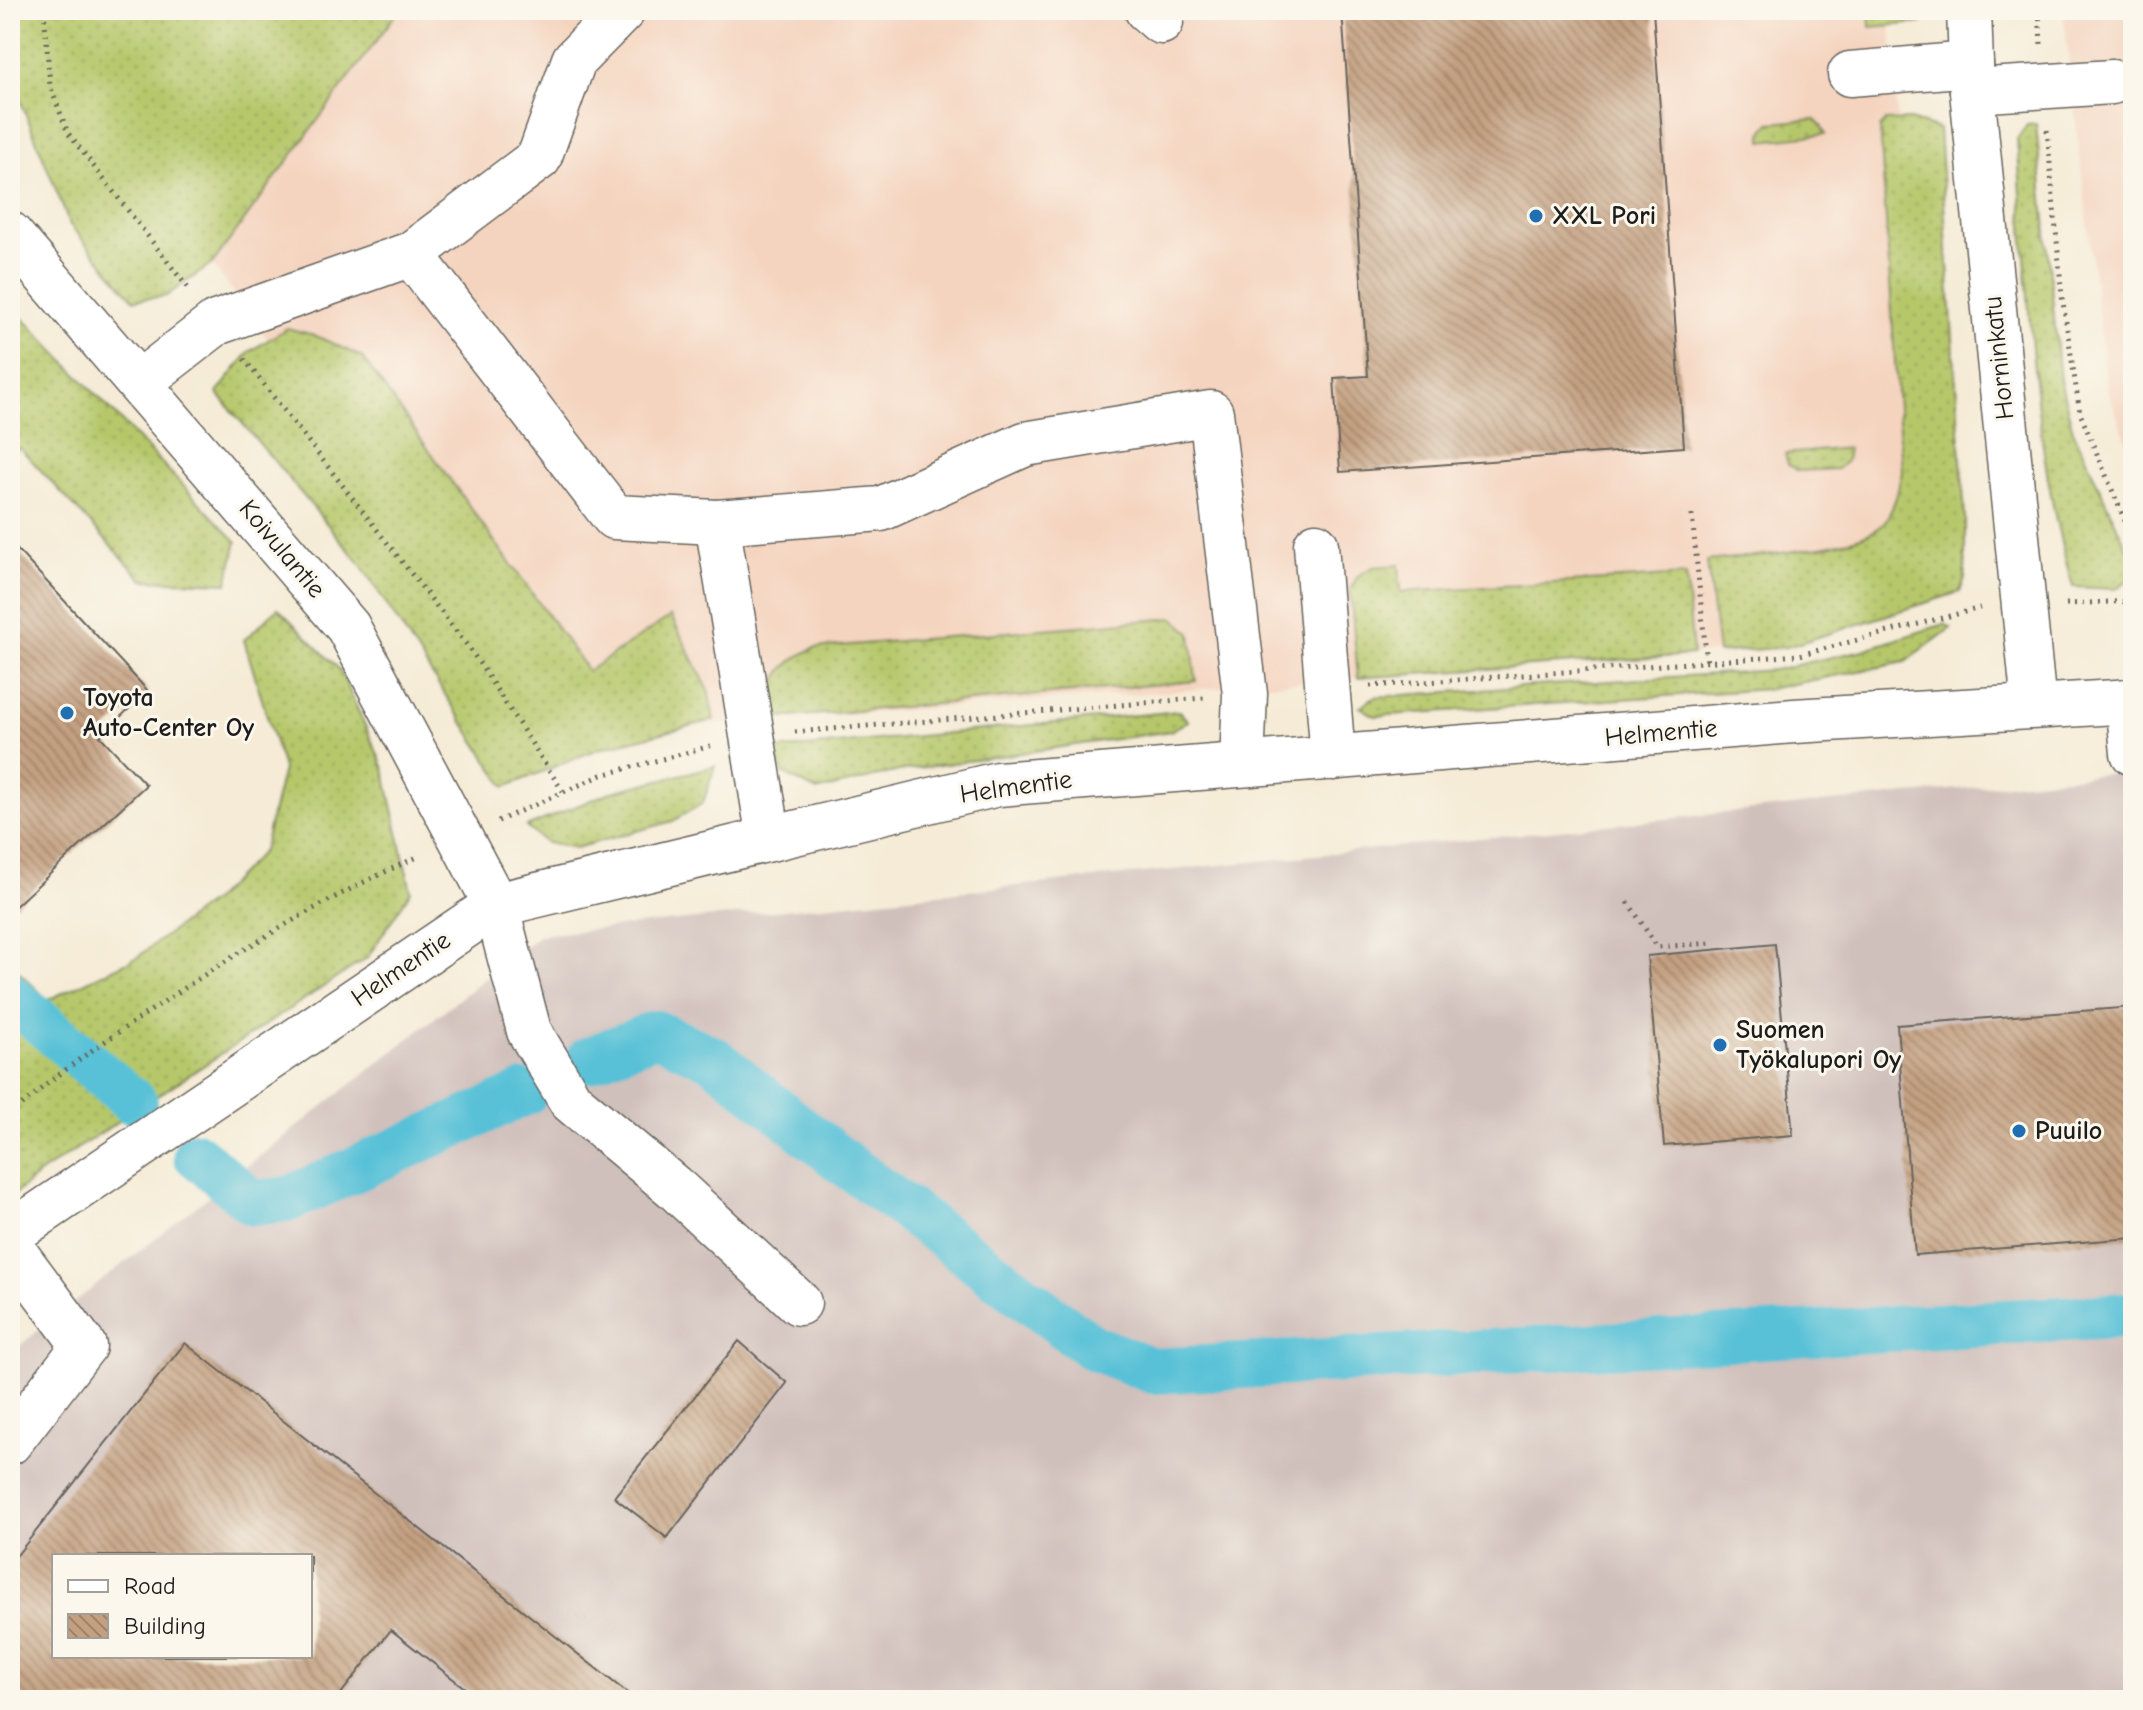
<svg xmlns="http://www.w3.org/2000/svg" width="2143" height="1710" viewBox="0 0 2143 1710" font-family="'Comic Neue',sans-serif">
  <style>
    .built { fill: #f4d4bf }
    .industrial { fill: #d0c0bb; fill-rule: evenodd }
    .grass { fill: url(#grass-dots); stroke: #697244; stroke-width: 2 }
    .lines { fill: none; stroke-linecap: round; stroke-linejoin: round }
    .canal { stroke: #59c1d7; stroke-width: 46 }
    .building { fill: url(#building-back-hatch); fill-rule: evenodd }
    .minor-casing { stroke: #68645d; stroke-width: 47 }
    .path { stroke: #68645d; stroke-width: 5; stroke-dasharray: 2 6; stroke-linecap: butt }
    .minor { stroke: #fff; stroke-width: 44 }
    .poi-dot { fill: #1f6fb2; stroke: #fbf7ec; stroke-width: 3 }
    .labels { text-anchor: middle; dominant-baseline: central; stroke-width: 6; stroke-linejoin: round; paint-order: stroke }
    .poi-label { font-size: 26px; font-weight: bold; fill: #1c1c1c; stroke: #fbf7ec; text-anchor: start }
    .street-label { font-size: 26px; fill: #1c1c1c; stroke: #fbf7ec }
  </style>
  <defs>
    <pattern id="grass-dots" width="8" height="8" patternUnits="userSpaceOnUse" patternTransform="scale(2)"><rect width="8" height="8" fill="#b6c76b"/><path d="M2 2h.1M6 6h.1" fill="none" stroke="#9caa5c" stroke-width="1.8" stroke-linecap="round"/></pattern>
    <pattern id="building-back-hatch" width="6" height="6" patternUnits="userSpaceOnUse" patternTransform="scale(2)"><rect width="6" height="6" fill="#c4a081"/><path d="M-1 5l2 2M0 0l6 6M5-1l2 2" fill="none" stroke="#9e8269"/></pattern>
  </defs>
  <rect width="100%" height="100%" fill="#fbf7ec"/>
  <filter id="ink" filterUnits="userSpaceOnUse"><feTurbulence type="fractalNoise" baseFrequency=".0125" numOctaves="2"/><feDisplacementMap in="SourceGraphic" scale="16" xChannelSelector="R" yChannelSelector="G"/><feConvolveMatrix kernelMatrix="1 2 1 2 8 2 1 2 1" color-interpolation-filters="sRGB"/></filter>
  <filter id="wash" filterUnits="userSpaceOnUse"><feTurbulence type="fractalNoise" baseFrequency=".006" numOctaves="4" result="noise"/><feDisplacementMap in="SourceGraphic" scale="32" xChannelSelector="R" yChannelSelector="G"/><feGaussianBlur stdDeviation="1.8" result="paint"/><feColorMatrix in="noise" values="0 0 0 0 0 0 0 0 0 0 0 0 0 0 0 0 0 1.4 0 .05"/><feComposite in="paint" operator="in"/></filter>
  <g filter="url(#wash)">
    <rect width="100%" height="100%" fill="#f5ebd6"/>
    <g class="built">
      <polygon points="201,10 1890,10 1920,446 1908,512 1740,651 692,725 654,723 615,711 274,348 212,264"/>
      <polygon points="2063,10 2133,10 2133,458 2107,389"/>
    </g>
    <path class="industrial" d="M2133,771V1700H10V1353L540,935ZM54,1556H310V1656H54Z"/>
    <g class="grass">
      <polygon points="10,10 399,10 212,264 166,296 134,300 70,225 10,74"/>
      <polygon points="1869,10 1933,10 1933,15 1921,23 1870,27"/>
      <polygon points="1815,119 1821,125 1825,134 1762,141 1762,133 1770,123"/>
      <path d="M1910,120L1939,129L1965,519V578L1960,592L1787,647L1718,653L1707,561C1745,556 1860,550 1883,524C1895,508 1898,490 1902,471L1880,128L1885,121Z"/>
      <path d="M2036,124L2060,380L2073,430L2132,559L2128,580L2116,589L2073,587C2030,443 2029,289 2017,139L2027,125Z"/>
      <polygon points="10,311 24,319 237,542 227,583 143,580 20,448 10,455"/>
      <polygon points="287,328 314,335 362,357 588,671 671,616 708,689 714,720 598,749 505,787 359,562 217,393 249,352"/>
      <polygon points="1848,448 1846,461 1837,469 1798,471 1788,464 1785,454"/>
      <polygon points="1399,565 1401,592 1686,575 1693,655 1358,678 1350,589 1359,575 1373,567"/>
      <polygon points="278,608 340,670 384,768 411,891 367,958 40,1173 10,1198 10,963 48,1000 136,958 216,898 263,851 283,769 244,640"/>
      <path d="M1174,618L1191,633L1196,681L768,719C774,678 776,667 814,648Z"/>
      <polygon points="1944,624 1951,628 1905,662 1768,689 1375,716 1360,707 1374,697 1774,670 1863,650"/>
      <polygon points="1179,711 1188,721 1170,731 899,771 817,791 784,774 773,750"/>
      <polygon points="715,766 703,803 673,821 576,848 547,843 526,827 608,793"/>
    </g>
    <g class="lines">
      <g class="canal">
        <polyline points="10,996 135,1103"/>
        <polyline points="588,1060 656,1033 714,1059 838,1158 1092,1347 1153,1371 2133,1315"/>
        <polyline points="196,1155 253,1203 289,1199 525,1093"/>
      </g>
    </g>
    <g id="blocks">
      <g class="building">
        <polygon points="1342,10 1653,10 1684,447 1340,472 1334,378 1368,376"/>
        <polygon points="10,542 148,691 100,736 146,785 10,911"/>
        <polygon points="1775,944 1793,1135 1664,1146 1647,956"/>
        <polygon points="2133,1007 2133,1238 1915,1255 1897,1025"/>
        <polygon points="739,1341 787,1383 667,1538 614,1497"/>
        <path d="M185,1343L636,1700H480L391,1630L336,1700H10V1564ZM54,1556H310V1656H54Z"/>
      </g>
    </g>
  </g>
  <g filter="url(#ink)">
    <use href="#blocks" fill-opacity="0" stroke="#68645d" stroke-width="2"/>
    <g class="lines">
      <defs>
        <g id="minor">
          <polyline points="1147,10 1161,22"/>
          <polyline points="1969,10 1972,91 2034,706"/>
          <polyline points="1850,74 1971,64"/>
          <polyline points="1972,91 2112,82"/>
          <polyline points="10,234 348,627 496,905 529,1031 571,1101 675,1188 799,1303"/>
          <polyline points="411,254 614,517 717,522 881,509 1025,444 1211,413 1245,694 1242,764"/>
          <polyline points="140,382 216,323 411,254 539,158 574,60 623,10"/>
          <polyline points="717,522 769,839"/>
          <polyline points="1316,545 1333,758"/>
          <polyline points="2128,701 2133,753"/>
          <polyline points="10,1234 496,905 998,784 1794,721 2133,701"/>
          <polyline points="10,1246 84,1346 10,1442"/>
        </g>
      </defs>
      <use href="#minor" class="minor-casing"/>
      <g class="path">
        <polyline points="44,10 50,86 68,133 188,288"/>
        <polyline points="2039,10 2041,44"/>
        <polyline points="2047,130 2062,296 2080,413 2133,540"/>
        <polyline points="244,359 470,649 564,793"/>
        <polyline points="1692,515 1707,664"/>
        <polyline points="2066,604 2133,601"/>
        <polyline points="1370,686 1800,655 1980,608"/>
        <polyline points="795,732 1204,698"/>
        <polyline points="498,821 602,775 711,746"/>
        <polyline points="1628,902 1657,947 1712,943"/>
        <path d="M10,1116C55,1074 105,1041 156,1007C240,950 326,897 420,856"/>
      </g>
      <use href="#minor" class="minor"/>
    </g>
  </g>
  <g class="poi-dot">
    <circle cx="1536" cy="216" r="8"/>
    <circle cx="67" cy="713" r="8"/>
    <circle cx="1720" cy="1045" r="8"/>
    <circle cx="2019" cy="1131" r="8"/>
  </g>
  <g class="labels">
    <g class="poi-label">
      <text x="1552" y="216">XXL Pori</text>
      <text x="83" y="698">Toyota<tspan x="83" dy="30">Auto-Center Oy</tspan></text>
      <text x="1736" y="1030">Suomen<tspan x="1736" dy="30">Työkalupori Oy</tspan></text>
      <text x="2035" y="1131">Puuilo</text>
    </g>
    <g class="street-label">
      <text transform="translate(1999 358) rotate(-96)">Horninkatu</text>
      <text transform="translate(282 549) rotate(50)">Koivulantie</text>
      <text transform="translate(1661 733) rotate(-5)">Helmentie</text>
      <text transform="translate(1016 787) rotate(-8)">Helmentie</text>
      <text transform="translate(401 969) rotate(-34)">Helmentie</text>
    </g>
  </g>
  <rect width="2143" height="1710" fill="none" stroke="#fbf7ec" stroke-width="40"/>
  <rect x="52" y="1554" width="260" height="104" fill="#fbf7ec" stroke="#a29f99" stroke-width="2"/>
  <rect x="68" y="1580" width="40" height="12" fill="#ffffff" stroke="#a29f99" stroke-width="2"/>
  <text x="124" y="1594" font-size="24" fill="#1c1c1c">Road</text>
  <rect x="68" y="1614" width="40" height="24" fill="url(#building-back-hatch)" stroke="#a29f99" stroke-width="2"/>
  <text x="124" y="1634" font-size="24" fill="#1c1c1c">Building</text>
</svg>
